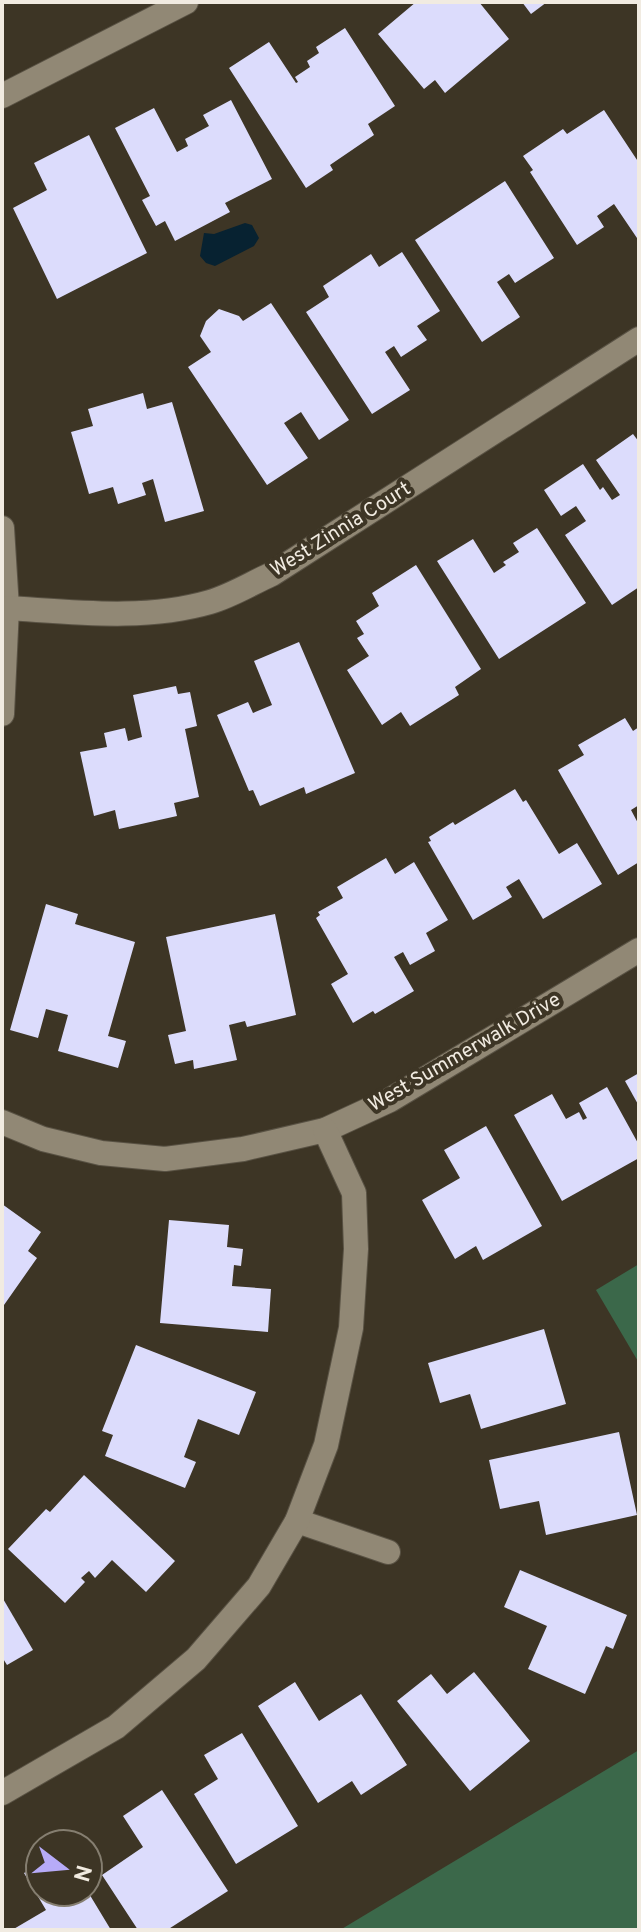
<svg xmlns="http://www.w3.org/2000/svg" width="641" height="1932" viewBox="0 0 641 1932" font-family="Overpass,sans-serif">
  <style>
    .green { fill: #3b684a }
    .water { fill: #072231 }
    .building { fill: #dcdcfc }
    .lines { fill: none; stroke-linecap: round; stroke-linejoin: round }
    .street-casing { stroke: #595244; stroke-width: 26 }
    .street { stroke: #918875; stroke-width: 24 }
    .labels { text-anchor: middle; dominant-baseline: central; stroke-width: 8; stroke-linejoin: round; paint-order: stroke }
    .street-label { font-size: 20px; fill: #f1ebe1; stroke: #3d3525 }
  </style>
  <rect width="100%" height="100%" fill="#3d3525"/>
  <g class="green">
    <polygon points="639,1264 639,1363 596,1290"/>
    <polygon points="639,1750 639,1930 340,1930"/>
  </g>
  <polygon class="water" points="245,223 252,225 259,238 254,246 215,266 206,263 200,256 204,233 214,234"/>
  <g class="building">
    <polygon points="416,2 479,2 509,39 445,93 435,80 424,89 378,34"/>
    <polygon points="522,2 547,2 531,14"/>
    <polygon points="345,28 395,106 368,124 374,135 330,165 333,170 306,188 229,68 269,42 296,83 298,82 295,77 310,67 307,61 319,53 316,47"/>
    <polygon points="231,100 272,179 225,203 230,212 175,241 165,221 156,226 142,200 150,196 115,128 154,108 177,152 188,146 185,139 209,126 203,115"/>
    <polygon points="604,110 639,163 639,241 614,204 597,216 604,227 577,245 530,172 533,170 523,156 563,129 567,134"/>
    <polygon points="89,135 147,253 57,299 13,208 47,190 34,163"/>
    <polygon points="505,181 554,258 515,283 509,274 497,282 520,317 482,342 415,240"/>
    <polygon points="402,252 440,311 417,326 427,340 401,357 394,346 385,352 410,390 372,414 306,312 329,297 323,286 371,254 379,267"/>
    <polygon points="271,303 349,420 319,440 301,412 284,423 308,458 267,485 188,367 211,352 200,336 206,321 219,309 239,316 243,321"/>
    <polygon points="143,393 147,409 172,402 204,511 165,522 153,479 142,483 146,495 118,504 113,487 89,494 71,432 93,426 88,409"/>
    <polygon points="633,434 639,442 639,587 612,605 565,535 586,521 576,506 561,516 544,490 583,464 600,490 603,487 612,500 620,495 596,460"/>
    <polygon points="537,528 586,603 499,659 437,561 473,539 494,573 506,565 503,562 519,552 513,543"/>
    <polygon points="416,565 481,669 455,687 459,695 410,726 401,712 382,725 347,670 369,656 357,638 364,634 356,621 379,606 372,593"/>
    <polygon points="299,642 355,773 306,794 304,787 260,806 253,790 249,791 217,715 248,702 253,713 272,705 254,661"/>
    <polygon points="176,686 178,694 190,692 197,726 185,729 199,797 174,803 177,816 119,829 115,810 94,816 80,752 107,747 104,733 125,728 128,741 142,737 133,695"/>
    <polygon points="625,718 633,731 639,727 639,805 631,810 639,825 639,862 618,875 558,770 584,755 578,745"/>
    <polygon points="515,789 523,802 526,800 559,854 577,843 602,884 543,919 519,879 506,887 512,897 473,920 428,842 431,841 429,837 453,822 455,825"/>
    <polygon points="386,858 395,874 414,862 448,920 426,933 435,951 410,965 403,952 394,957 414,991 375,1014 373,1011 353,1023 331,984 348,974 316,918 320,915 318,912 343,898 337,887"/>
    <polygon points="46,904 78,914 75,924 135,942 108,1036 126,1041 118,1068 58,1051 68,1015 46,1009 38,1038 10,1030"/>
    <polygon points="275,914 296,1015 247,1027 245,1021 229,1025 237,1060 194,1069 193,1060 175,1064 168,1035 186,1031 166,937"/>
    <polygon points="639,1073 639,1106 625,1081"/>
    <polygon points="607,1087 639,1145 639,1158 562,1201 514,1115 552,1094 566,1119 579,1112 583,1120 587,1118 579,1103"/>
    <polygon points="486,1126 542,1226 483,1260 476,1246 455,1259 422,1200 460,1178 444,1150"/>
    <polygon points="2,1204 41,1232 28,1251 37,1258 4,1305 2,1303"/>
    <polygon points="169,1220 229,1225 227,1247 243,1249 241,1266 234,1265 232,1286 271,1289 268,1332 160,1323"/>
    <polygon points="544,1329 566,1404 481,1429 470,1394 440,1403 428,1363"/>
    <polygon points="136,1345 256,1392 239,1435 198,1419 184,1457 196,1462 185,1488 105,1456 113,1435 102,1431"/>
    <polygon points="619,1432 637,1515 546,1535 539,1501 500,1509 489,1460"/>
    <polygon points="84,1475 175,1561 146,1592 112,1560 95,1578 89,1571 81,1578 85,1582 65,1603 8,1549 46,1509 50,1512"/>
    <polygon points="520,1570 627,1615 613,1649 606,1646 585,1694 528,1669 547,1626 504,1607"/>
    <polygon points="2,1597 33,1650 7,1665 2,1657"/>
    <polygon points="474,1672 530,1741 470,1791 397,1701 431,1674 447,1694"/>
    <polygon points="295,1682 319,1721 361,1694 407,1765 361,1795 352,1781 318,1803 258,1706"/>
    <polygon points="242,1733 298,1826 236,1864 194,1794 218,1779 204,1755"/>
    <polygon points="162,1790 228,1891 167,1930 138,1930 102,1875 143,1847 123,1816"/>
    <polygon points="40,1864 40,1892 88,1892 111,1930 12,1930 46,1910 24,1873"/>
  </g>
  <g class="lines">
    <defs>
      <g id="street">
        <polyline points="2,96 186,2"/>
        <polyline points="2,528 7,608 2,714"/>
        <path d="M7,608C74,612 144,621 210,602C231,596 252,583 272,574L639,339"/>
        <polyline points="2,1122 43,1139 101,1153 165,1159 243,1149 325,1130 390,1100 639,950"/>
        <polyline points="297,1521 388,1552"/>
        <polyline points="2,1793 116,1727 196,1659 259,1586 297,1521 326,1445 351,1328 356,1249 354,1193 325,1130"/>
      </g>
    </defs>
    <use href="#street" class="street-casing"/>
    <use href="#street" class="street"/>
  </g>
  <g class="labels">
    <g class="street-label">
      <text transform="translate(341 530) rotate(-32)">West Zinnia Court</text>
      <text transform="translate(465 1053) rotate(-30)">West Summerwalk Drive</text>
    </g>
  </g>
  <rect width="641" height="1932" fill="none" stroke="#f1ebe1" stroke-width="8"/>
  <g transform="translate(64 1868) rotate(106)"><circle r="38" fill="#3d3525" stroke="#857e70" stroke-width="2"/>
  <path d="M0-6L14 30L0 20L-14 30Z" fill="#b7abf8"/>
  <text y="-12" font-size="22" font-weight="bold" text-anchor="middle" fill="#f1ebe1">N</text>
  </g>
</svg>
